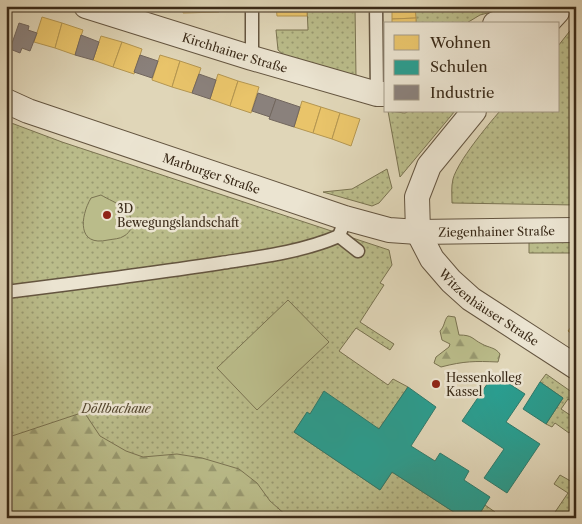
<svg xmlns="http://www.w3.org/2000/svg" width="582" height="524" viewBox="0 0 582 524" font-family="'Libre Caslon Text',serif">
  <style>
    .green { fill: url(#green-dots); stroke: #7a7351 }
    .forest { fill: url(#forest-firs); stroke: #7a7351 }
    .pitch { fill: #babc8a; stroke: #7a7351 }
    .homes { fill: #e9c46a; stroke: #b49651 }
    .schools { fill: #2a9d8f; stroke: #2f7a6b }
    .industry { fill: #8a817c; stroke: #72675e }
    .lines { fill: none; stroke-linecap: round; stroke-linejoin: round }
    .service-casing { stroke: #645540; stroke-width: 15 }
    .minor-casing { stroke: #645540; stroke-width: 26 }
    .service { stroke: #ebe4d1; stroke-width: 12 }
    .minor { stroke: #ebe4d1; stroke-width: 24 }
    .poi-dot { fill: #8f2418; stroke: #ebe4d1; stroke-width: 2 }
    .labels { text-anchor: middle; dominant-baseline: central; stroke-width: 5; stroke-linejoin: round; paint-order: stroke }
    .street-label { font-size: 12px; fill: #3a2a18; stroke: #ebe4d1 }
    .poi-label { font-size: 12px; fill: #3a2a18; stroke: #ebe4d1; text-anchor: start }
    .park-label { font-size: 12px; font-style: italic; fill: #54472f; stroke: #ebe4d1 }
  </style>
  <defs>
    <pattern id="green-dots" width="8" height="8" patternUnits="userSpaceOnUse" patternTransform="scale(1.25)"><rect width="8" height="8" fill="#babc8a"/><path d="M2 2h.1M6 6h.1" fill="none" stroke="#989970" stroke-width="1.8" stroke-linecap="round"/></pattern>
    <pattern id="forest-firs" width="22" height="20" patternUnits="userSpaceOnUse" patternTransform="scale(1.25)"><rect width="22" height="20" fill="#babc8a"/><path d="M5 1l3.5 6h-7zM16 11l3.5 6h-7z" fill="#989970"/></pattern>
  </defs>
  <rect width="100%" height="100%" fill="#e0d6b8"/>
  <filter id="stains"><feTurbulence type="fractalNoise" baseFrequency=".004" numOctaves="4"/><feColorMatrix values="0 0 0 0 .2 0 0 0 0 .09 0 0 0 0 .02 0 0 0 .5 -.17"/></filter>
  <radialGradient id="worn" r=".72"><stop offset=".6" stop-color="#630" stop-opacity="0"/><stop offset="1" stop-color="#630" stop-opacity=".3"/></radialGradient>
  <g class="green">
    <polygon points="307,6 355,6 356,77 285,56 278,50 276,30 308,30"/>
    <polygon points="415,6 507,6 507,8 480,15 465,24 416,24"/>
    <path d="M573,6H576V205L452,203C452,195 451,187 453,179C458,161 487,126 500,111H558V46L573,27Z"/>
    <polygon points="388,111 405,113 409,111 455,111 400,177"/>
    <polygon points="6,121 62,142 389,250 392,265 380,283 384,285 360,322 394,344 390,350 356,328 339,351 388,385 393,379 408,387 379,429 307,413 294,432 380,490 392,472 463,518 6,518"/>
    <polygon points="387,169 392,188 379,203 372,206 323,192 352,189"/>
    <polygon points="576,240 576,253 529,253 529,241"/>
    <polygon points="546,374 576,395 576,404 568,399 561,409 576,419 576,424 569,433 555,423 552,427 546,424 563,398 540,382"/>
    <polygon points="560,475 574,483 576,480 576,518 551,518 568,493 554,484"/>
    <polygon points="485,505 495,512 492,518 477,518"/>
  </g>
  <g class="forest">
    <path d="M448,316L455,317L459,335C473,335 472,339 482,344C489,348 495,347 500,354L498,362C475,361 464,361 441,367L434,363L436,357L449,347L450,344L442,340L440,331C445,326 444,320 448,316Z"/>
    <polygon points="84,412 100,436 126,451 143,457 177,454 202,458 239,469 257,483 270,501 287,516 293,518 6,518 6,438"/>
  </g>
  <g class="pitch">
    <path d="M101,195C116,204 133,207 132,228C130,230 127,235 124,236C120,239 113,239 108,240C77,247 80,217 91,198Z"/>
    <polygon points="288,300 329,342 257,410 217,368"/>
  </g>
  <g class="homes">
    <polygon points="183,6 219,6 219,12 183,13"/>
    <polygon points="276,6 307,6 307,16 277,16"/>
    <polygon points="392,6 415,6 416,18 392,19"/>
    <polygon points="42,17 62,23 55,48 34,42"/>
    <polygon points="416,18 416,24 392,24 392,19"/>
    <polygon points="62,23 83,30 75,55 55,48"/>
    <polygon points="101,36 122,42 113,67 93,60"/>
    <polygon points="122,42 142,49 134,74 113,67"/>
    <polygon points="160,55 180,61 172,87 152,80"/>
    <polygon points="180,61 201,68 192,93 172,87"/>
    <polygon points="218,74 238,81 230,106 210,99"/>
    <polygon points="238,81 259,87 251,113 230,106"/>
    <polygon points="302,101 321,107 313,133 294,127"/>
    <polygon points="321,107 340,113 332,139 313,133"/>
    <polygon points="340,113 360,119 351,146 332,139"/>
    <polygon points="576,320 576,337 568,331"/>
  </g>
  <g class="schools">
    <polygon points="494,374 525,394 506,422 540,444 507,493 484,478 504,449 462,421"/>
    <polygon points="540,382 563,398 546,424 523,409"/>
    <polygon points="408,387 436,407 411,446 435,461 440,453 469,471 464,480 490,497 477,518 463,518 392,472 380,490 294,432 307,412 310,414 324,391 379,429"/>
  </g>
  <g class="industry">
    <polygon points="19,23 29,26 28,30 37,33 30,51 22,48 20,53 10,49"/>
    <polygon points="81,35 99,42 93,60 75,55"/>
    <polygon points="140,55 158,61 152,78 134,72"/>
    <polygon points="199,74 216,80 210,99 192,93"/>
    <polygon points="258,93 276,99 270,117 252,111"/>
    <polygon points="276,99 300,107 294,127 269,119"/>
  </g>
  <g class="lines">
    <defs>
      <g id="service">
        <polyline points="252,6 252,58"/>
        <polyline points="376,6 377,94"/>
        <polyline points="342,228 339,236 358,251"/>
        <path d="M6,292C78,283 149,274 221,263C260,257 302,252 339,236"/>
      </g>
      <g id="minor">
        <path id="s1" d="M86,6L252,58L377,94H386"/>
        <polyline points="495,24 517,17 539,24"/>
        <polyline points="546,24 557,12 557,6"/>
        <path id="s2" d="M6,101L28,111L345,218L389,230L418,232L576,230"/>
        <path id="s3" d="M474,111L429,166L417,197L418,232L432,259L451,281L471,299L576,367"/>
      </g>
    </defs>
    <use href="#service" class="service-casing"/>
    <use href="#minor" class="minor-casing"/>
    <use href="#service" class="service"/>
    <use href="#minor" class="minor"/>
  </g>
  <g class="poi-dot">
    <circle cx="107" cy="215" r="5"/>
    <circle cx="436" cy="384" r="5"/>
  </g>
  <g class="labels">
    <g class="street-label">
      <text stroke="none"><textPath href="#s1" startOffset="156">Kirchhainer Straße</textPath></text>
      <text stroke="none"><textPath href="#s2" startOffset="218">Marburger Straße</textPath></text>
      <text stroke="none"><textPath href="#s2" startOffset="512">Ziegenhainer Straße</textPath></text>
      <text stroke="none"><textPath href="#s3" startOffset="245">Witzenhäuser Straße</textPath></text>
    </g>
    <g class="poi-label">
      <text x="117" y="208">3D<tspan x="117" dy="14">Bewegungslandschaft</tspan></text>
      <text x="446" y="377">Hessenkolleg<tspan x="446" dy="14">Kassel</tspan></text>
    </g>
    <g class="park-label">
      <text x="116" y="408">Döllbachaue</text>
    </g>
  </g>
  <rect width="582" height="524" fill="none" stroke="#e0d6b8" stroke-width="25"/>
  <rect x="8" y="8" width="567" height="509" fill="none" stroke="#3a2a18" stroke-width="2.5"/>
  <rect x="12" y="12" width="557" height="499" fill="none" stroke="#3a2a18"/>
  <rect x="384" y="22" width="175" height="90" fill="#ebe4d1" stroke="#a49a87"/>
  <rect x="394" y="35" width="25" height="15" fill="#e9c46a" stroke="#a49a87"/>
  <text x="430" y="48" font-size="15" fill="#3a2a18">Wohnen</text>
  <rect x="394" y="60" width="25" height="15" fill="#2a9d8f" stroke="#a49a87"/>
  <text x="430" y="72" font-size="15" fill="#3a2a18">Schulen</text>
  <rect x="394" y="85" width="25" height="15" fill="#8a817c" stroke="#a49a87"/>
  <text x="430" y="98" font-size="15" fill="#3a2a18">Industrie</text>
  <rect width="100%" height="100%" filter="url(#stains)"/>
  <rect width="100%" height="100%" fill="url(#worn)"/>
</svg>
